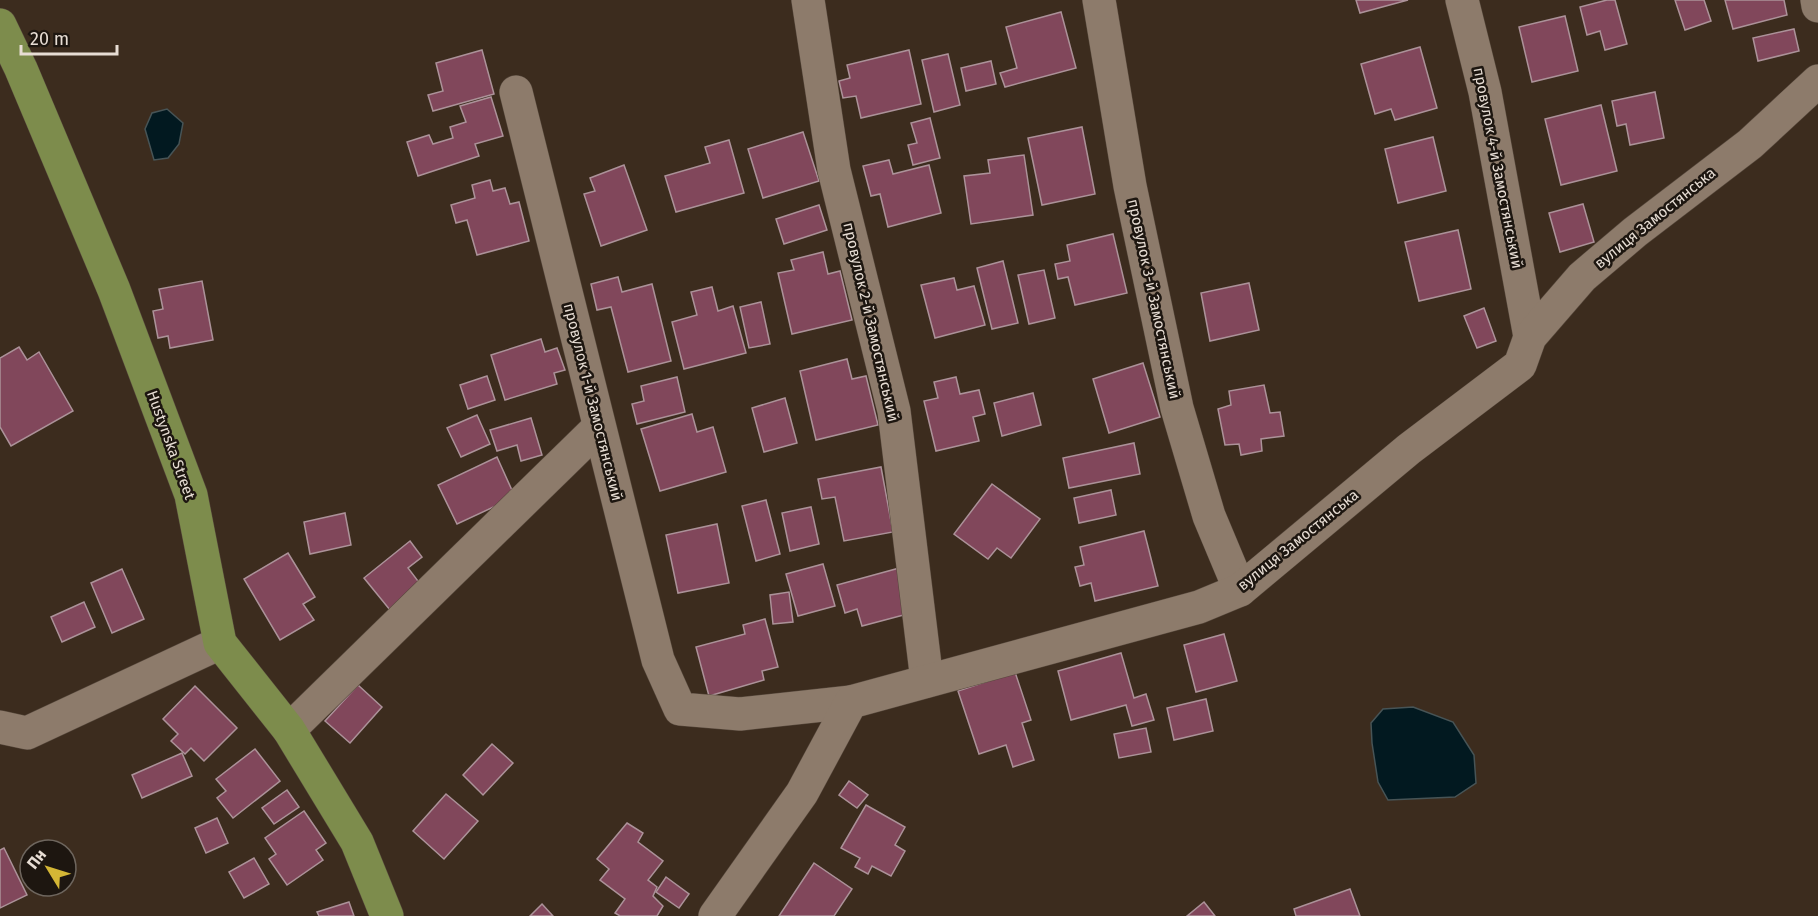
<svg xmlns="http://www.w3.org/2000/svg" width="1818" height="916" viewBox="0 0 1818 916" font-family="'Fira Sans',sans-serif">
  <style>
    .water { fill: #021920; stroke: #475456; stroke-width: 1.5 }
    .building { fill: #81475b; stroke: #ac9299; stroke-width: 1.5 }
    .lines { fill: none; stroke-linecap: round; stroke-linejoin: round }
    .minor-casing { stroke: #56483c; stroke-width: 34 }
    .major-casing { stroke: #56483c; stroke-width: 34 }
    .minor { stroke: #8d7b6b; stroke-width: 33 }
    .major { stroke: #7d8c4c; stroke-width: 33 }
    .labels { text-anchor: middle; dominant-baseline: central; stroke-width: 5; stroke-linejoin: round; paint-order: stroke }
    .street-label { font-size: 15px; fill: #e7ddd4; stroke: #1d1610 }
  </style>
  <rect width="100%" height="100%" fill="#3c2c1e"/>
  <g class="water">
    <polygon points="167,109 183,123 179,144 168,158 154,160 145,129 152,113"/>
    <polygon points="1413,707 1453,722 1474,755 1476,783 1455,797 1388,800 1378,782 1372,743 1371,723 1383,709"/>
  </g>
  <g class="building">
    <polygon points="1356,0 1408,0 1360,13"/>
    <polygon points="1607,0 1615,0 1627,44 1605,50 1600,31 1587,35 1580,7"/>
    <polygon points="1675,0 1704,0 1711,21 1685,30"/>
    <polygon points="1725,0 1784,0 1787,15 1733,29"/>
    <polygon points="1061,12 1076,68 1005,87 1000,73 1017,68 1006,27"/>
    <polygon points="1565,16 1578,71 1532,82 1519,27"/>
    <polygon points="1794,29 1799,51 1758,61 1753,38"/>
    <polygon points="1420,47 1437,108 1395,120 1391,109 1375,114 1361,64"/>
    <polygon points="482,50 494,94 433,111 428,95 443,91 436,63"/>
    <polygon points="909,50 921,104 861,118 856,96 843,98 839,81 850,78 847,65"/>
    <polygon points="948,54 960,105 934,112 922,60"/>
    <polygon points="991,61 996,84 966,91 961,68"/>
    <polygon points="1655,92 1664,138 1630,145 1626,124 1617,126 1612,101"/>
    <polygon points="491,97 503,136 475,144 479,156 418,176 407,142 429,135 433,144 453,138 450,127 466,122 460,106"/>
    <polygon points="1601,105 1617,171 1561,185 1545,119"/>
    <polygon points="930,118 940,158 913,165 908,145 917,143 911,123"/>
    <polygon points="1082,127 1095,194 1042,205 1028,138"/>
    <polygon points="803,132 819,181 763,198 748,149"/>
    <polygon points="1433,137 1446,191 1398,203 1385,149"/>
    <polygon points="729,140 744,193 676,212 665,176 710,163 705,147"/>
    <polygon points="1024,155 1033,215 971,224 964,176 990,173 988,160"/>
    <polygon points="889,160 893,174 929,165 941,213 888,227 880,194 871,196 863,166"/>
    <polygon points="624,165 647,230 601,246 584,194 595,191 590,178"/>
    <polygon points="490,180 493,191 505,188 510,204 519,202 529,241 477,255 467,220 456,223 451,205 475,198 472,185"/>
    <polygon points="1583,204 1594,242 1560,252 1549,213"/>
    <polygon points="819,205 827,230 784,244 776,219"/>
    <polygon points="1458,230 1471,289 1419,301 1405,242"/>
    <polygon points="1113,234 1127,293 1075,305 1068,277 1058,279 1055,264 1070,261 1067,245"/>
    <polygon points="823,252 828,274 840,271 852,320 792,334 778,273 794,270 791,260"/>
    <polygon points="1003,261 1018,323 992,329 977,268"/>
    <polygon points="1044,270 1055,318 1029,324 1018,275"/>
    <polygon points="618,277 622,292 652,284 671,361 628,372 611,307 597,310 591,284"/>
    <polygon points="954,278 957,290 974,286 985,325 935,338 921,285"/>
    <polygon points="202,281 213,340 170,348 168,336 158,338 153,311 163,309 159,289"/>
    <polygon points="1249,283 1259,330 1210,341 1201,293"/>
    <polygon points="712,287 718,311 733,306 746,353 684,369 672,322 697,315 691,292"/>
    <polygon points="761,302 770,344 749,348 740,307"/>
    <polygon points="1484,308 1496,341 1477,348 1464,316"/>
    <polygon points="541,339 545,352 557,348 565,370 554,373 557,384 505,400 491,355"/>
    <polygon points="19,347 27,360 39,352 73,411 11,446 0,427 0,358"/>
    <polygon points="847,359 852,379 866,376 878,425 816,440 800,371"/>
    <polygon points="1143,363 1160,417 1109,433 1093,379"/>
    <polygon points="487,376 495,400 468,409 460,385"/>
    <polygon points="677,377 685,412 637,424 632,404 644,401 641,386"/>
    <polygon points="956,377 960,394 979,390 985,414 973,417 979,441 936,451 924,401 938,398 934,382"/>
    <polygon points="1264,385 1270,413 1280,412 1284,436 1261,439 1262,451 1241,455 1239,444 1225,445 1218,409 1231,405 1229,391"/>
    <polygon points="1033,393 1041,425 1002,436 994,403"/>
    <polygon points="785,398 797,443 764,452 752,408"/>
    <polygon points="692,414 697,432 713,427 726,472 660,491 641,429"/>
    <polygon points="477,415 490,444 461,457 447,428"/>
    <polygon points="531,418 542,455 521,461 517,445 497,451 490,430"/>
    <polygon points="1134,443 1140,474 1069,488 1063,458"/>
    <polygon points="497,457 515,497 457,524 438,485"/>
    <polygon points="881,467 893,532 844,541 835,497 822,499 818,479"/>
    <polygon points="992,484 1040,519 1011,558 997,548 988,559 954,534"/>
    <polygon points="1111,490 1116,515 1079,523 1074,498"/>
    <polygon points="766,500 780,554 756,561 742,506"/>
    <polygon points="811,507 819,544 790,551 782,513"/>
    <polygon points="345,513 351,545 310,554 304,522"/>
    <polygon points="717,524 729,583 678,593 666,535"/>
    <polygon points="1144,531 1158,586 1095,601 1091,583 1080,586 1075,567 1084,565 1080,547"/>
    <polygon points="410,541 422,557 408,568 421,585 390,610 364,578"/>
    <polygon points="288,553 315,597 303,604 314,620 280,640 244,579"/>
    <polygon points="823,564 835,606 798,616 786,574"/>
    <polygon points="903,567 915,612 862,626 857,609 845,613 837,585"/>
    <polygon points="122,569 144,619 112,633 91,583"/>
    <polygon points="789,592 793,622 773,624 770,595"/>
    <polygon points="84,602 95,627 62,642 51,617"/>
    <polygon points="765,619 778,667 762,671 764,680 709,696 696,647 745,634 743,625"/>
    <polygon points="1224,634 1237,681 1196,692 1184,645"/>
    <polygon points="1121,653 1134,698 1146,694 1154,720 1132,726 1126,705 1071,720 1058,671"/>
    <polygon points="1015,672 1031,720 1022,723 1034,760 1013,767 1006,745 979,754 958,691"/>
    <polygon points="358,685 382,707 350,743 325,721"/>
    <polygon points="195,686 237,728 204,761 191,748 185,754 171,741 178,734 163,719"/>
    <polygon points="1206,699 1213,731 1174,740 1167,708"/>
    <polygon points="1146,728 1151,752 1119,758 1114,734"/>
    <polygon points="492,744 513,763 483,795 463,775"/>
    <polygon points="255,749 280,781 233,818 217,798 226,791 216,779"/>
    <polygon points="182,753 192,776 142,798 132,775"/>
    <polygon points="849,781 868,795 857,808 839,795"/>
    <polygon points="287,790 299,807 274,824 262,808"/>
    <polygon points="446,794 478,821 444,859 413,831"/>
    <polygon points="866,805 905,827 895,845 905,851 891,876 872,866 868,874 855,867 860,858 841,848"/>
    <polygon points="304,811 326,843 316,850 323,860 287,885 269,859 276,854 265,838"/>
    <polygon points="217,818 228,843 206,853 195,828"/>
    <polygon points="627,823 643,833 638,842 663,861 648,880 657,887 653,896 663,906 657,916 620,916 615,913 625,899 600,880 609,869 597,859"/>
    <polygon points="4,848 27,895 0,908 0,850"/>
    <polygon points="254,858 269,884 244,898 229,872"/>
    <polygon points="814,863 852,889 834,916 779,916"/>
    <polygon points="666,877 689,894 679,908 656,892"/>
    <polygon points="1350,889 1360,916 1296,916 1294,909"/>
    <polygon points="349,902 354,916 319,916 317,912"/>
    <polygon points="1204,902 1215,916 1187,916"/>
    <polygon points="542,904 553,916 530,916"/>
  </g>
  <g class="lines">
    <defs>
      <g id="minor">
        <polyline points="808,0 834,170 894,411 927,681"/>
        <polyline points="1099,0 1130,186 1177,408 1209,516 1240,590"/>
        <polyline points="1462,0 1485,92 1530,337"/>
        <polyline points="1817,0 1818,6"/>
        <polyline points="516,92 658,660 680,709 740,714 851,702"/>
        <polyline points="0,727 27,733 220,643"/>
        <polyline points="289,730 599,427"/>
        <polyline points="715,916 802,793 851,702 1199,607 1240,590 1409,449 1520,365 1530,337 1582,277 1635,232 1750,144 1818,81"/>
      </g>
      <polyline id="major" points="0,25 21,69 114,290 191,495 220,643 289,730 357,842 387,916"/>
    </defs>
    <use href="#minor" class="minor-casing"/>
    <use href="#major" class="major-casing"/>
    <use href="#minor" class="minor"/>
    <use href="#major" class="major"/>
  </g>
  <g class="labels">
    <g class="street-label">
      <text transform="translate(1498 168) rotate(79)">провулок 4-й Замостянський</text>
      <text transform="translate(1655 218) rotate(-39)">вулиця Замостянська</text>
      <text transform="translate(1154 299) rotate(78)">провулок 3-й Замостянський</text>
      <text transform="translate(871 322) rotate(77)">провулок 2-й Замостянський</text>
      <text transform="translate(593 402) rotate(76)">провулок 1-й Замостянський</text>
      <text transform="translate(171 445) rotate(70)">Hustynska Street</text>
      <text transform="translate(1298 540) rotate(-39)">вулиця Замостянська</text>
    </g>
  </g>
  <g transform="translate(48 868) rotate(308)"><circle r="28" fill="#1d1610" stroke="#6e665e" stroke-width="1.5"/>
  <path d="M0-4.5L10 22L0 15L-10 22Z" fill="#d4b635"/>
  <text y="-9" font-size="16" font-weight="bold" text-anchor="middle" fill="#e7ddd4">Пн</text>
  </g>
  <path d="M21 45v9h96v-9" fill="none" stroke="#e7ddd4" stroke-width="3"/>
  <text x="30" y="45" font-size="18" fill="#e7ddd4" stroke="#1d1610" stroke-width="4.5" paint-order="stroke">20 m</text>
</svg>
